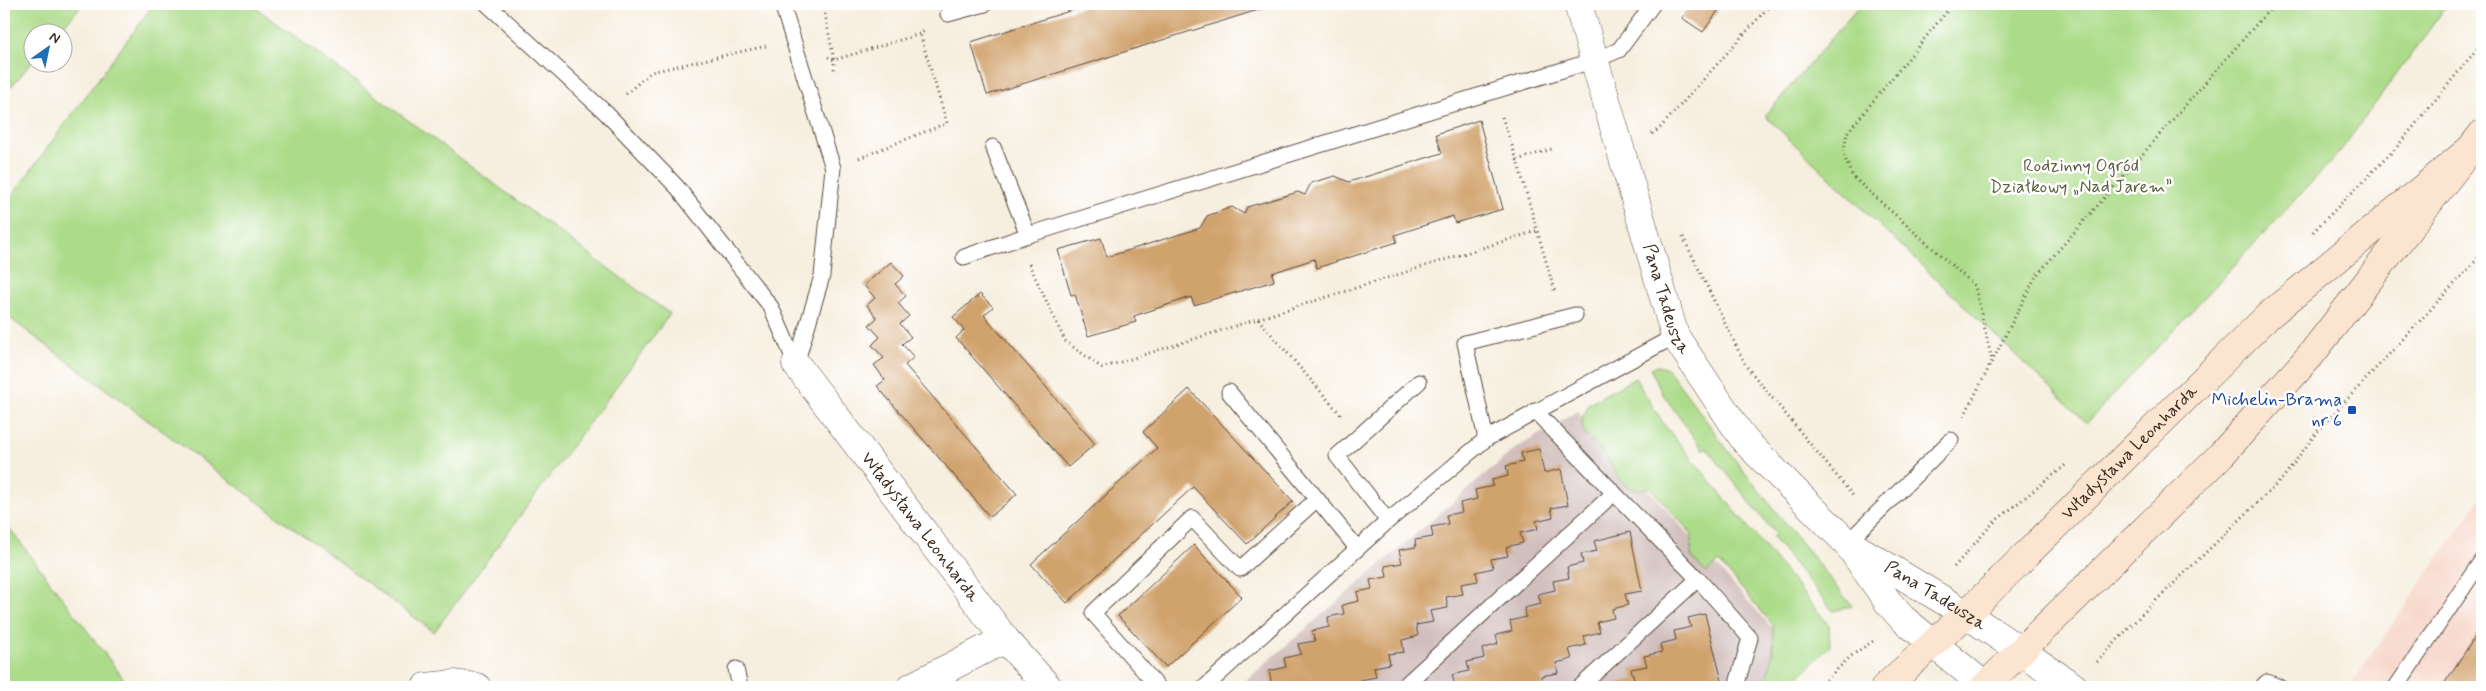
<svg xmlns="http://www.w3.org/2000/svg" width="2486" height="691" viewBox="0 0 2486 691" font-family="Mynerve,sans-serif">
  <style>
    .built { fill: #f6d2c3 }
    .industrial { fill: #d1bfbd }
    .green { fill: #acdb89; stroke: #748254 }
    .building { fill: #d0a26c }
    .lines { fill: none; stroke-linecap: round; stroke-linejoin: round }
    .service-casing { stroke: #57473b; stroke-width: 17 }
    .minor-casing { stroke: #57473b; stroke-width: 29 }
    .secondary-casing { stroke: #57473b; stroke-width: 29 }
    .path { stroke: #57473b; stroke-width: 3; stroke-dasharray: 1 4; stroke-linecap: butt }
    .service { stroke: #fff; stroke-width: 15 }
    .minor { stroke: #fff; stroke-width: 28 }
    .secondary { stroke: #fce5d0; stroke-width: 28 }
    .transit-dot { fill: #1a4fb4; stroke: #fff; stroke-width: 2 }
    .labels { text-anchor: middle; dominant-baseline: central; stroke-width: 5; stroke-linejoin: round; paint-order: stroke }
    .park-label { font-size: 18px; fill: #5d5f3e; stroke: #fff }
    .street-label { font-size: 18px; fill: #3b2a1e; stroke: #fff }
    .transit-label { font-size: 18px; fill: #164399; stroke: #fff; text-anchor: end }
  </style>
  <rect width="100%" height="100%" fill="#fff"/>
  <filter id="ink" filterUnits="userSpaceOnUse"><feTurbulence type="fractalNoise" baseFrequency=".02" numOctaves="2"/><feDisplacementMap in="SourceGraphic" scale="10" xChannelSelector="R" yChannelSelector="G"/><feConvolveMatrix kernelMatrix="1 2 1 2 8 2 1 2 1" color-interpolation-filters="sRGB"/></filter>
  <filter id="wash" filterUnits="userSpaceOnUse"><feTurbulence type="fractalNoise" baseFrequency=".0096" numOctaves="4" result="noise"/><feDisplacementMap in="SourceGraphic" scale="20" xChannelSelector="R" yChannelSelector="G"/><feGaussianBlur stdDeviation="1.12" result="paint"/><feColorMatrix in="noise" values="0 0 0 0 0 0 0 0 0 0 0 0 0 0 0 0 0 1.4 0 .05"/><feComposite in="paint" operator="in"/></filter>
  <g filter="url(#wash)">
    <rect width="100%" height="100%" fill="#f6eede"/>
    <polygon class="built" points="2482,495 2482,687 2349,687"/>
    <polygon class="industrial" points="1578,411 1800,659 1770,687 1238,687 1515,449"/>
    <g class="green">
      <polygon points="4,4 83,4 58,32 32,32 32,62 4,95"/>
      <polygon points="154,4 251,4 670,314 434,632 4,314 4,206"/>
      <polygon points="1861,4 2448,4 2339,153 2087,423 1765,116"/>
      <polygon points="1658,366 1668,369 1741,468 1852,606 1833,611 1772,537 1775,534 1706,447 1703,450 1662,393 1650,368"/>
      <path d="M1635,378L1665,426L1829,625L1830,646L1795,681L1794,687H1759C1774,668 1774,649 1773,625L1719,562L1706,573L1691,556L1692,534L1649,487C1641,489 1635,491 1627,486C1618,481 1609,458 1600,449C1593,441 1582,437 1582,425C1581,419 1587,409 1589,403Z"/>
      <polygon points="4,521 130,687 4,687"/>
    </g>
    <g id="blocks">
      <g class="building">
        <polygon points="1092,4 1277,4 987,95 971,42"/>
        <polygon points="1692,4 1707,4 1718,11 1703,32 1682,18"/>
        <polygon points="1479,120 1503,209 1455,223 1453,216 1395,235 1397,242 1317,268 1314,259 1272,273 1274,281 1194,305 1191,297 1134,316 1136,322 1088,336 1075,294 1071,295 1058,250 1101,238 1107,257 1200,228 1207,216 1232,207 1244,214 1247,207 1298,192 1305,195 1311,183 1335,176 1349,182 1442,153 1436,134"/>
        <polygon points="891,262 904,276 895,284 906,296 898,303 909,316 900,324 911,337 902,344 914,357 905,365 1017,494 990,517 877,386 885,380 874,365 884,358 872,345 880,337 869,325 877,318 867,305 875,298 864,285"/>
        <polygon points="980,294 993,307 984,315 1095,444 1068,467 956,338 964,330 953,317"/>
        <polygon points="1189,389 1293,501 1247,544 1193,487 1067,603 1031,564 1157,448 1143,432"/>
        <polygon points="1539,449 1544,473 1561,469 1568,505 1551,508 1553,517 1536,521 1538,529 1520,533 1523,543 1506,547 1508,556 1491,559 1493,568 1476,572 1478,581 1461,584 1463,594 1446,597 1448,608 1430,611 1433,622 1416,625 1418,636 1402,640 1404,652 1388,654 1390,664 1374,667 1376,677 1360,680 1361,687 1266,687 1272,685 1269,671 1286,667 1284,658 1301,654 1298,644 1315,641 1312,631 1329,627 1328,617 1344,614 1342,605 1359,601 1357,592 1372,589 1370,580 1387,577 1385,566 1402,563 1399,550 1416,547 1415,540 1433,537 1431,527 1448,524 1446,515 1462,512 1460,503 1477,499 1475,490 1493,486 1492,480 1508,476 1506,466 1523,462 1521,453"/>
        <polygon points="1630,532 1642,591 1625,594 1628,605 1612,609 1614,618 1597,622 1600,632 1584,636 1586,645 1569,649 1572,659 1556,663 1558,673 1541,676 1543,685 1534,687 1447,687 1455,685 1452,675 1469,671 1467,662 1484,658 1482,649 1498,644 1496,635 1512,631 1510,621 1526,617 1524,608 1541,604 1538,594 1555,590 1553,581 1569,578 1567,567 1583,563 1581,554 1597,551 1594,541"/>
        <polygon points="1194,545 1242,597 1166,667 1118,616"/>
        <polygon points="1705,614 1722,681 1705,686 1705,687 1618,687 1617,683 1634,679 1631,669 1647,666 1644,656 1662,652 1660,644 1676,640 1674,631 1691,627 1688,618"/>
        <polygon points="2482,626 2482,687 2442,687"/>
      </g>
    </g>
  </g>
  <g filter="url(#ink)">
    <use href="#blocks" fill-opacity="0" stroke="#57473b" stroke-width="1"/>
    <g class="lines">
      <defs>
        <g id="service">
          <polyline points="487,4 606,113 677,187 771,307 796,364"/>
          <polyline points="782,4 833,168 822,276 796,364"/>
          <polyline points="948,14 985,4"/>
          <polyline points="993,147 1028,235 1595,60 1619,50 1653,4"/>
          <polyline points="964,257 1028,235"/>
          <polyline points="1419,382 1337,456 1388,521 1486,439 1465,343 1575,315"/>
          <polyline points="1486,439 1675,336"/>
          <polyline points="1317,499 1357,548"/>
          <polyline points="1847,543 1951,440"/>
          <polyline points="1698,579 1750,638 1736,687"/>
          <polyline points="736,669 740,687"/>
          <polyline points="1158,687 1093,613 1192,518 1240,569 1317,499 1229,392"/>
          <polyline points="1205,687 1388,521"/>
          <polyline points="1403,687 1614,493 1535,411"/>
          <polyline points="1580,687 1698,579 1614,493"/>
          <polyline points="2262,687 2267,682 2279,687"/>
          <polyline points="2396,687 2482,560"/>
        </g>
        <g id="minor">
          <path id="s1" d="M1578,4L1675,336L1745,441L1847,543L1888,602L1902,618L1986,687"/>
          <path id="s2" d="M796,364L1005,639L1048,687"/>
          <path id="s3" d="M1855,547L1966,614L2074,687"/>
          <polyline points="426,687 455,684 477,687"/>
          <polyline points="911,687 1005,639"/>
        </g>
        <g id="secondary">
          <path id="s4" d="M1885,687L1966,614L2268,316L2469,150"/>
          <polyline points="1984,687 2221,455 2310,356 2482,134"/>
        </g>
      </defs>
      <use href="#service" class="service-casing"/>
      <use href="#minor" class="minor-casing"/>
      <use href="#secondary" class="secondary-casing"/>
      <g class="path">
        <polyline points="823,4 834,60 920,34 926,30"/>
        <polyline points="1953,4 1847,133 1843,154 1853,177 1975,286 1992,361"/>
        <polyline points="828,57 834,60 834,72"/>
        <polyline points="626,94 651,72 766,46"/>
        <polyline points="1502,117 1517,160 1555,293"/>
        <polyline points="1652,134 1660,128 1771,4"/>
        <polyline points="859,158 947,123 920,34"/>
        <polyline points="1517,160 1555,148"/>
        <polyline points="2313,232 2396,148 2482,43"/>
        <polyline points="1683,237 1746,366 1854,497"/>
        <polyline points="1029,264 1065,341 1102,368 1536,231"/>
        <polyline points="1258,319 1341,415"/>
        <polyline points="1964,416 2036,276 2274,4"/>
        <polyline points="1954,567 1993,523 2067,464"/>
        <polyline points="2097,662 2140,616 2283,478 2316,433 2482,254"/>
        <polyline points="1819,687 1851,656 1876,639"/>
      </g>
      <use href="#service" class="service"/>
      <use href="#minor" class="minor"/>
      <use href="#secondary" class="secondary"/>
    </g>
  </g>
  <rect class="transit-dot" x="2347" y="405" width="10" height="10" rx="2.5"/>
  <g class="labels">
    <g class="park-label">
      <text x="2081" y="166">Rodzinny Ogród<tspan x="2081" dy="21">Działkowy „Nad Jarem”</tspan></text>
    </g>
    <g class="street-label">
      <text stroke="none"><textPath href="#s1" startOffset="308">Pana Tadeusza</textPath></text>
      <text stroke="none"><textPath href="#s4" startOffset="339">Władysława Leonharda</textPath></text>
      <text stroke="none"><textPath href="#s2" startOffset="205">Władysława Leonharda</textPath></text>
      <text stroke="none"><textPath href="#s3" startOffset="94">Pana Tadeusza</textPath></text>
    </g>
    <g class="transit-label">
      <text x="2342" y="400">Michelin-Brama<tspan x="2342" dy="21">nr 6</tspan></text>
    </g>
  </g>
  <rect width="2486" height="691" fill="none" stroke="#fff" stroke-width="20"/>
  <g transform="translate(48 48) rotate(33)"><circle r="24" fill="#ffffff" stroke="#b1aaa5"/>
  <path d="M0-4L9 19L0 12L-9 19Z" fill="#1f6fb2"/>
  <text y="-8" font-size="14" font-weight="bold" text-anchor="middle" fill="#3b2a1e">N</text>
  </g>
</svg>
